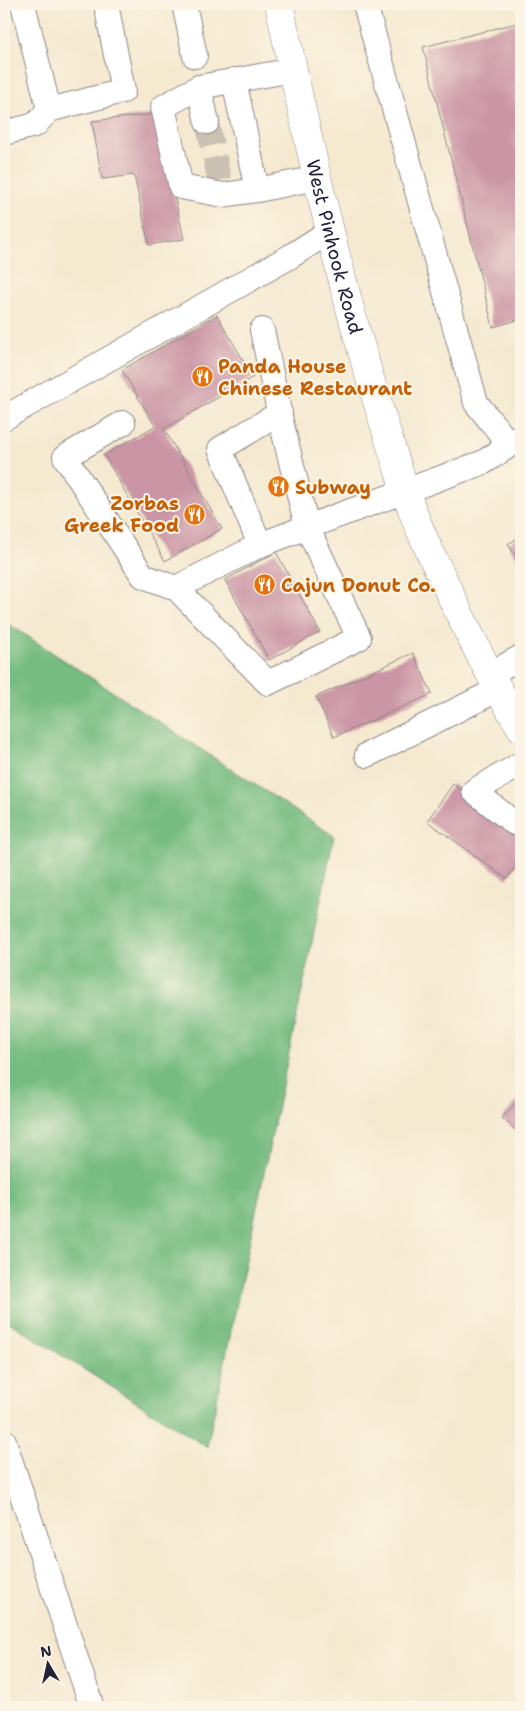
<svg xmlns="http://www.w3.org/2000/svg" width="525" height="1711" viewBox="0 0 525 1711" font-family="'Shantell Sans',sans-serif">
  <style>
    .forest { fill: #76bc80; stroke: #4c6f5e }
    .building { fill: #ca95a5 }
    .lines { fill: none; stroke-linecap: round; stroke-linejoin: round }
    .minor-tunnel { stroke: #cbc1b2; stroke-width: 24; stroke-dasharray: 24 12; stroke-linecap: butt }
    .minor-casing { stroke: #8c8686; stroke-width: 26 }
    .major-casing { stroke: #8c8686; stroke-width: 29 }
    .minor { stroke: #fff; stroke-width: 24 }
    .major { stroke: #fff; stroke-width: 28 }
    .labels { text-anchor: middle; dominant-baseline: central; stroke-width: 4; stroke-linejoin: round; paint-order: stroke }
    .street-label { font-size: 19px; fill: #22223b; stroke: #fcf5e5 }
    .food-label { font-size: 19px; font-weight: bold; fill: #c56008; stroke: #fcf5e5; text-anchor: start }
  </style>
  <rect width="100%" height="100%" fill="#fcf5e5"/>
  <filter id="ink" filterUnits="userSpaceOnUse"><feTurbulence type="fractalNoise" baseFrequency=".02" numOctaves="2"/><feDisplacementMap in="SourceGraphic" scale="10" xChannelSelector="R" yChannelSelector="G"/><feConvolveMatrix kernelMatrix="1 2 1 2 8 2 1 2 1" color-interpolation-filters="sRGB"/></filter>
  <filter id="wash" filterUnits="userSpaceOnUse"><feTurbulence type="fractalNoise" baseFrequency=".0096" numOctaves="4" result="noise"/><feDisplacementMap in="SourceGraphic" scale="20" xChannelSelector="R" yChannelSelector="G"/><feGaussianBlur stdDeviation="1.12" result="paint"/><feColorMatrix in="noise" values="0 0 0 0 0 0 0 0 0 0 0 0 0 0 0 0 0 1.4 0 .05"/><feComposite in="paint" operator="in"/></filter>
  <g filter="url(#wash)">
    <rect width="100%" height="100%" fill="#f5e9d0"/>
    <polygon class="forest" points="4,621 334,836 207,1447 4,1319"/>
    <g id="blocks">
      <g class="building">
        <polygon points="521,22 521,319 493,327 423,47"/>
        <polygon points="156,114 184,239 149,245 134,175 102,179 92,121"/>
        <polygon points="217,315 253,377 164,429 222,529 165,561 104,455 155,426 122,370"/>
        <polygon points="521,536 521,565 508,544"/>
        <polygon points="276,552 320,632 269,660 225,580"/>
        <polygon points="413,653 432,694 334,737 316,697"/>
        <polygon points="453,784 521,834 521,859 507,879 427,821"/>
        <polygon points="521,1097 521,1135 502,1118"/>
      </g>
    </g>
  </g>
  <g filter="url(#ink)">
    <use href="#blocks" fill-opacity="0" stroke="#8c8686" stroke-width="1"/>
    <g class="lines">
      <polyline class="minor-tunnel" points="207,122 220,182"/>
      <defs>
        <g id="minor">
          <polyline points="23,4 49,110"/>
          <polyline points="184,4 195,56"/>
          <polyline points="365,4 476,403 510,445"/>
          <polyline points="293,70 199,87 163,107 181,187 223,195 257,190 317,178"/>
          <polyline points="234,80 257,190"/>
          <polyline points="199,87 207,122"/>
          <polyline points="4,133 35,125 49,110 123,91 106,4"/>
          <polyline points="262,330 281,421 307,527 484,462 510,445 521,435"/>
          <polyline points="4,418 291,256 330,231"/>
          <polyline points="123,423 65,457 143,576 176,588"/>
          <polygon points="307,527 359,638 268,683 176,588 260,545"/>
          <polyline points="260,545 220,449 280,413"/>
          <polyline points="490,674 521,657"/>
          <polyline points="367,755 499,689"/>
          <polyline points="521,764 474,791 514,823 521,819"/>
          <polyline points="4,1441 92,1707"/>
        </g>
        <g id="major">
          <path id="s1" d="M279,4C308,141 338,278 380,411C392,449 403,488 418,525C426,544 435,563 444,581C467,631 492,681 521,728"/>
        </g>
      </defs>
      <use href="#minor" class="minor-casing"/>
      <use href="#major" class="major-casing"/>
      <use href="#minor" class="minor"/>
      <use href="#major" class="major"/>
    </g>
  </g>
  <defs>
    <symbol id="restaurant-disc" viewBox="-11 -11 22 22"><circle r="9.5" fill="#e8710a" stroke="#fcf5e5"/><path d="M-5-6h1v4h1v-4h1v4h1v-4h1v5L-1.5 .5V6h-2V.5L-5-1ZM5-6V6H3V1.5H1.5Q1.5-4 5-6Z" fill="#fff"/></symbol>
  </defs>
  <g fill-rule="evenodd">
    <use href="#restaurant-disc" x="190" y="364" width="25" height="25"/>
    <use href="#restaurant-disc" x="266" y="474" width="25" height="25"/>
    <use href="#restaurant-disc" x="182" y="502" width="25" height="25"/>
    <use href="#restaurant-disc" x="252" y="572" width="25" height="25"/>
  </g>
  <g class="labels">
    <g class="street-label">
      <text stroke="none"><textPath href="#s1" startOffset="249">West Pinhook Road</textPath></text>
    </g>
    <g class="food-label">
      <text x="218" y="366">Panda House<tspan x="218" dy="22">Chinese Restaurant</tspan></text>
      <text x="295" y="487">Subway</text>
      <text x="179" y="503" text-anchor="end">Zorbas<tspan x="179" dy="22">Greek Food</tspan></text>
      <text x="281" y="585">Cajun Donut Co.</text>
    </g>
  </g>
  <rect width="525" height="1711" fill="none" stroke="#fcf5e5" stroke-width="20"/>
  <g transform="translate(48 1664) rotate(351)" stroke="#fcf5e5" stroke-width="4" paint-order="stroke">
  <path d="M0-4L9 19L0 12L-9 19Z" fill="#22223b"/>
  <text y="-8" font-size="14" font-weight="bold" text-anchor="middle" fill="#22223b">N</text>
  </g>
</svg>
